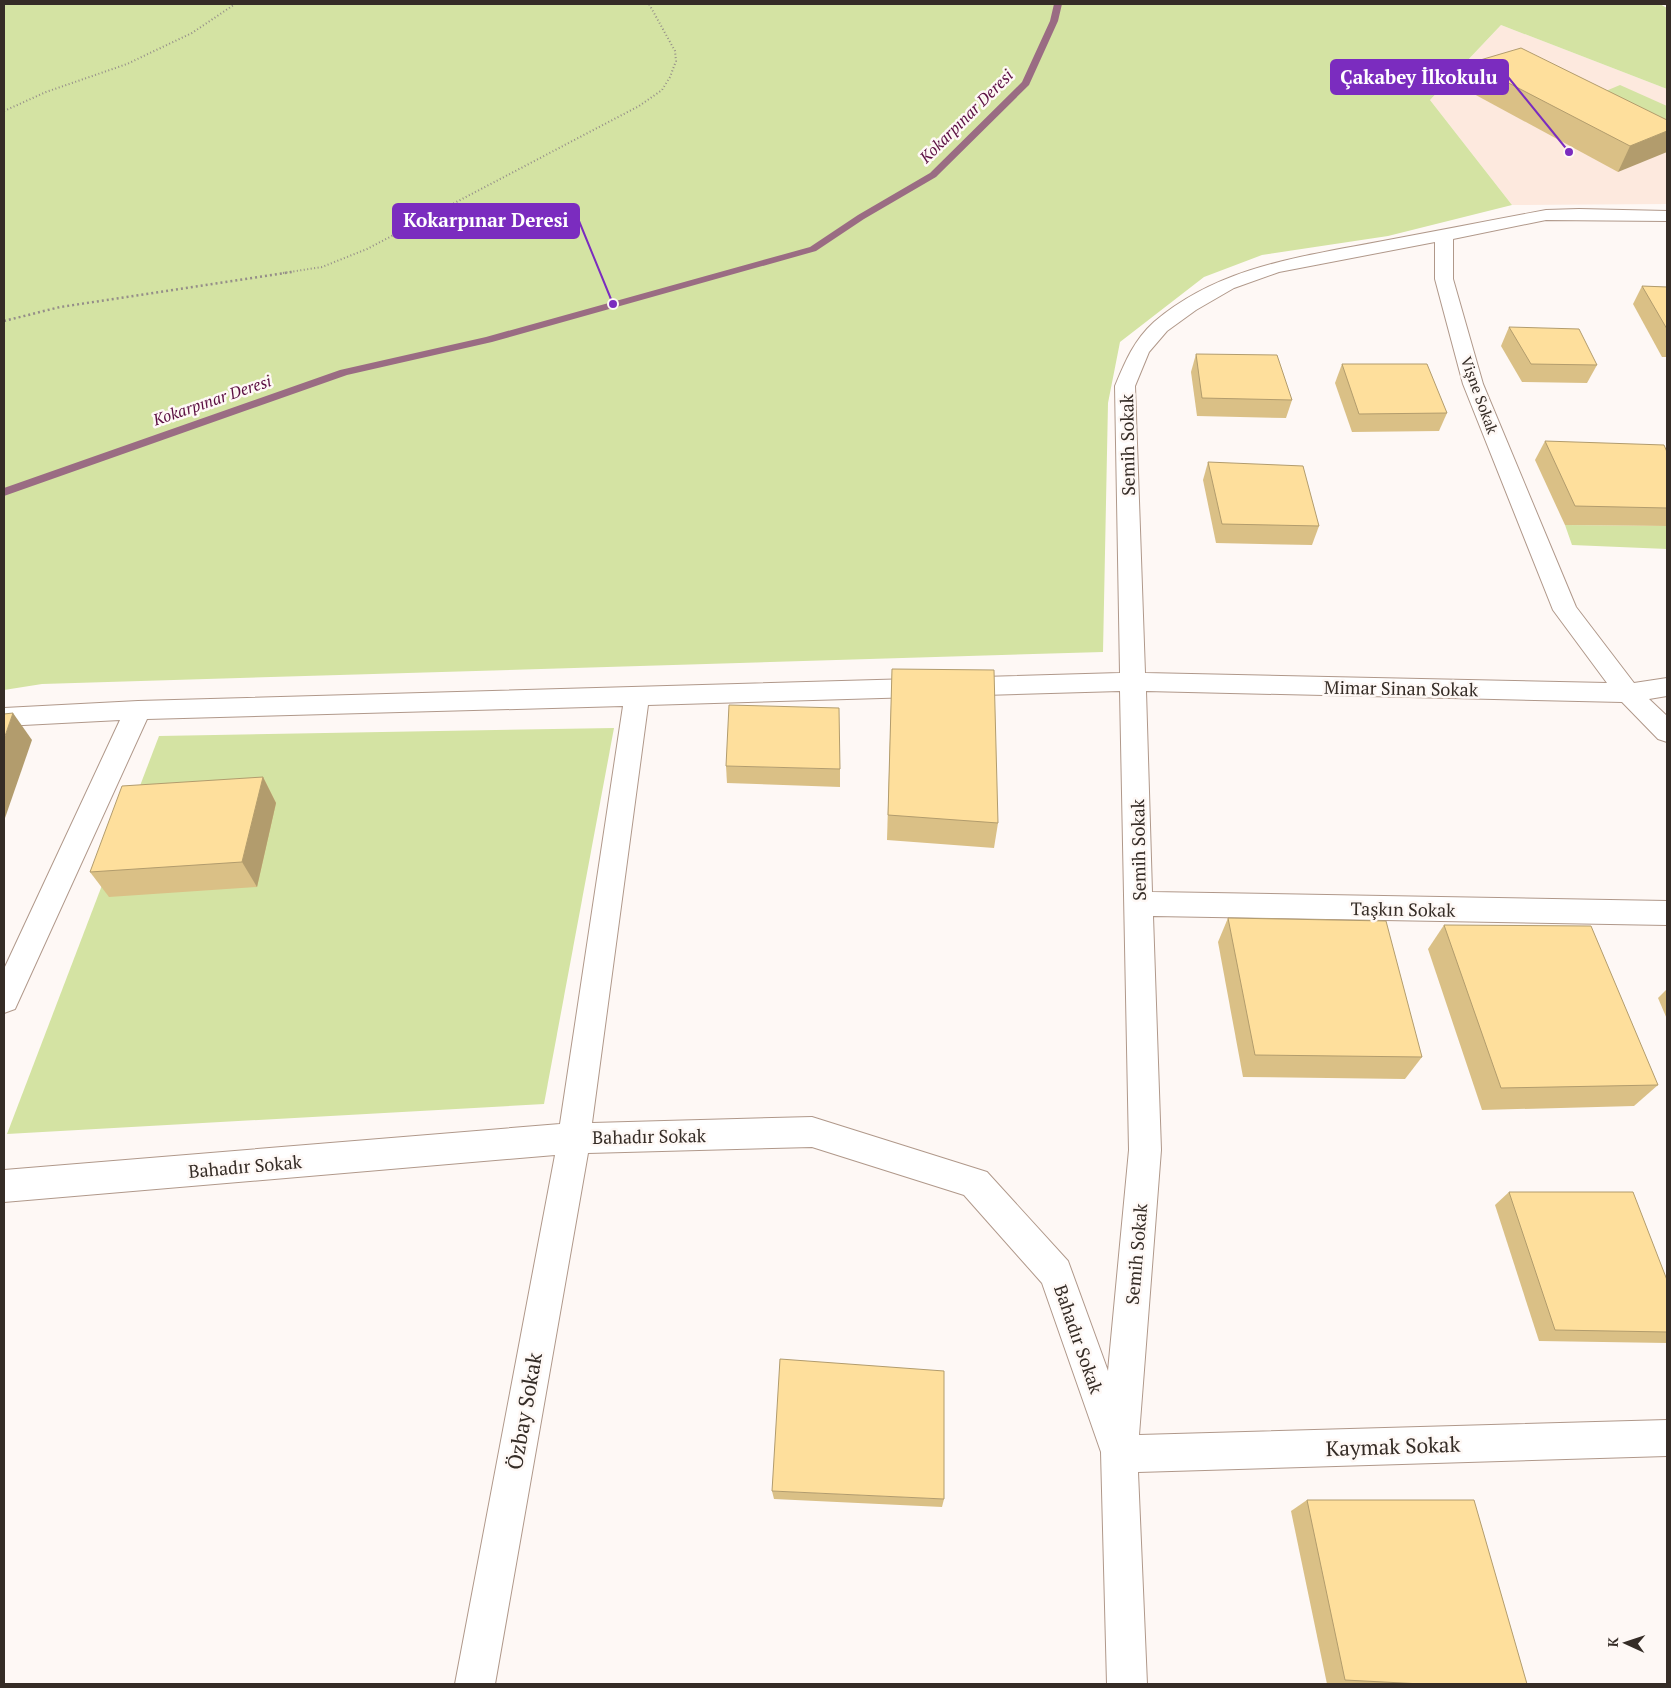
<svg xmlns="http://www.w3.org/2000/svg" width="1671" height="1688" viewBox="0 0 1671 1688" font-family="'PT Serif',serif">
  <style>
    .built { fill: #fde9de }
    .green { fill: #d4e3a3 }
    .lines { fill: none; stroke-linecap: round; stroke-linejoin: round }
    .stream { fill: #9a6c83; fill-rule: evenodd }
    .street-casing { stroke: #b0988a; stroke-width: 2 }
    .path-far1 { stroke: #958e89; stroke-width: 2; stroke-dasharray: 1 2.5; stroke-linecap: butt }
    .path { stroke: #958e89; stroke-width: 2.5; stroke-dasharray: 2 3; stroke-linecap: butt }
    .street { fill: #fff; fill-rule: evenodd }
    .wall { fill: #dac086 }
    .shaded-wall { fill: #b29c6d }
    .building { fill: #fedf9c; stroke: #b29c6d }
    .labels { text-anchor: middle; dominant-baseline: central; stroke-width: 5; stroke-linejoin: round; paint-order: stroke }
    .far-street-label { font-size: 15px; fill: #352c26; stroke: #fef8f5 }
    .far-water-label { font-size: 16px; font-style: italic; fill: #5b0f42; stroke: #fef8f5 }
    .street-label { font-size: 18px; fill: #352c26; stroke: #fef8f5 }
    .near-street-label { font-size: 21px; fill: #352c26; stroke: #fef8f5 }
    .leader { fill: none; stroke: #7b2cbf; stroke-width: 2 }
    .callout-dot { fill: #7b2cbf; stroke: #fef8f5; stroke-width: 2 }
    .callout { fill: #7b2cbf; stroke: #7b2cbf; stroke-width: 2 }
    .callout-label { font-size: 19px; text-anchor: middle; font-weight: bold; fill: #fff }
  </style>
  <rect width="100%" height="100%" fill="#fef8f5"/>
  <polygon class="built" points="1501,25 1667,89 1667,204 1512,205 1430,100"/>
  <g class="green">
    <polygon points="4,4 1660,4 1667,8 1667,89 1501,25 1430,100 1512,205 1388,236 1262,255 1204,277 1120,342 1108,403 1103,652 42,684 4,690"/>
    <polygon points="1620,85 1667,106 1667,141 1582,101"/>
    <polygon points="1565,525 1667,526 1667,549 1572,545"/>
    <polygon points="614,728 544,1104 7,1134 159,736"/>
  </g>
  <g class="lines">
    <polygon class="stream" points="1054,4 1062,4 1058,21 1029,85 936,177 864,219 816,251 492,342 347,375 4,496 4,488 340,370 486,337 810,247 858,215 930,173 1022,82 1050,21"/>
    <defs>
      <path id="street" d="M1579,209L1667,211V221L1546,220L1453,239V279L1483,384L1576,607L1634,683L1667,678V696L1649,699L1667,716V742L1658,739L1622,702L1146,691L1152,892L1667,901V925L1153,916L1161,1150L1139,1435L1667,1420V1456L1138,1472L1147,1684H1107L1101,1452L1042,1283L964,1195L812,1147L588,1153L495,1684H455L555,1155L4,1202V1170L560,1124L623,706L147,719L15,1009L4,1013V969L120,720L4,726V708L138,701L1120,673L1115,386C1125,362 1134,340 1154,322C1220,266 1301,257 1383,241C1437,231 1492,220 1546,210ZM1435,242V279L1463,384L1553,610L1607,683L1145,673L1135,386L1149,352L1167,331L1196,310L1234,288L1279,272ZM1120,691L1129,1150L1108,1371L1068,1261L987,1172L812,1117L592,1123L648,705Z"/>
    </defs>
    <use href="#street" class="street-casing"/>
    <g class="path-far1">
      <polyline points="4,111 46,92 127,64 192,33 235,4"/>
      <polyline points="283,273 322,267 367,249 639,106 662,90 670,77 676,61 675,51 649,4"/>
    </g>
    <polyline class="path" points="4,321 60,307 292,272"/>
    <use href="#street" class="street"/>
  </g>
  <g class="wall">
    <polygon points="1470,63 1667,120 1618,172 1461,87"/>
    <polygon points="1642,286 1667,287 1667,357 1662,357 1633,304"/>
    <polygon points="1509,327 1597,365 1587,383 1522,382 1501,346"/>
    <polygon points="1196,354 1292,400 1286,418 1197,416 1191,372"/>
    <polygon points="1342,364 1447,413 1439,431 1352,432 1335,383"/>
    <polygon points="1545,441 1667,452 1667,526 1565,525 1535,460"/>
    <polygon points="1208,462 1319,526 1312,545 1216,543 1203,480"/>
    <polygon points="892,669 998,823 994,848 887,840"/>
    <polygon points="726,766 840,769 840,787 727,783"/>
    <polygon points="263,777 276,803 257,887 109,897 90,872"/>
    <polygon points="1228,918 1422,1057 1405,1079 1243,1077 1218,942"/>
    <polygon points="1444,925 1658,1085 1634,1106 1482,1110 1428,949"/>
    <polygon points="1667,989 1667,1019 1658,998"/>
    <polygon points="1509,1192 1667,1280 1667,1343 1539,1341 1495,1205"/>
    <polygon points="772,1491 944,1499 942,1507 774,1499"/>
    <polygon points="1307,1500 1527,1684 1327,1684 1291,1511"/>
  </g>
  <g class="shaded-wall">
    <polygon points="1667,131 1667,152 1618,172 1630,146"/>
    <polygon points="13,713 32,740 4,821 4,739"/>
    <polygon points="263,777 276,803 257,887 242,862"/>
  </g>
  <g class="building">
    <polygon points="1521,48 1667,120 1667,131 1630,146 1470,63"/>
    <polygon points="1642,286 1667,287 1667,329"/>
    <polygon points="1509,327 1579,329 1597,365 1531,364"/>
    <polygon points="1196,354 1277,355 1292,400 1202,398"/>
    <polygon points="1342,364 1427,364 1447,413 1359,414"/>
    <polygon points="1545,441 1664,445 1667,452 1667,508 1575,506"/>
    <polygon points="1208,462 1303,466 1319,526 1222,524"/>
    <polygon points="892,669 994,670 998,823 888,815"/>
    <polygon points="729,705 839,708 840,769 726,766"/>
    <polygon points="13,713 4,739 4,714"/>
    <polygon points="263,777 242,862 90,872 122,786"/>
    <polygon points="1228,918 1386,921 1422,1057 1255,1055"/>
    <polygon points="1444,925 1591,926 1658,1085 1501,1088"/>
    <polygon points="1509,1192 1633,1192 1667,1280 1667,1332 1555,1330"/>
    <polygon points="780,1359 944,1371 944,1499 772,1491"/>
    <polygon points="1307,1500 1474,1500 1527,1684 1422,1684 1345,1680"/>
  </g>
  <g class="labels">
    <g class="far-street-label">
      <text transform="translate(1480 395) rotate(70)">Vişne Sokak</text>
    </g>
    <g class="far-water-label">
      <text transform="translate(966 116) rotate(-45)">Kokarpınar Deresi</text>
      <text transform="translate(212 400) rotate(-19)">Kokarpınar Deresi</text>
    </g>
    <g class="street-label">
      <text transform="translate(1127 445) rotate(-91)">Semih Sokak</text>
      <text transform="translate(1401 688) rotate(1)">Mimar Sinan Sokak</text>
      <text transform="translate(1138 850) rotate(-91)">Semih Sokak</text>
      <text transform="translate(1403 909) rotate(1)">Taşkın Sokak</text>
      <text transform="translate(649 1136) rotate(-1)">Bahadır Sokak</text>
      <text transform="translate(245 1166) rotate(-5)">Bahadır Sokak</text>
      <text transform="translate(1136 1254) rotate(-85)">Semih Sokak</text>
      <text transform="translate(1079 1339) rotate(71)">Bahadır Sokak</text>
    </g>
    <g class="near-street-label">
      <text transform="translate(524 1411) rotate(-80)">Özbay Sokak</text>
      <text transform="translate(1393 1446) rotate(-2)">Kaymak Sokak</text>
    </g>
  </g>
  <path class="leader" d="M1569 152L1508 77M613 304L579 221"/>
  <g class="callout-dot">
    <circle cx="1569" cy="152" r="5"/>
    <circle cx="613" cy="304" r="5"/>
  </g>
  <g class="callout">
    <rect x="1331" y="60" width="177" height="34" rx="5"/>
    <rect x="393" y="204" width="186" height="34" rx="5"/>
  </g>
  <g class="callout-label">
    <text x="1419" y="84">Çakabey İlkokulu</text>
    <text x="486" y="227">Kokarpınar Deresi</text>
  </g>
  <rect width="1671" height="1688" fill="none" stroke="#352c26" stroke-width="10"/>
  <g transform="translate(1626 1643) rotate(273)" stroke="#fef8f5" stroke-width="4" paint-order="stroke">
  <path d="M0-4L9 19L0 12L-9 19Z" fill="#352c26"/>
  <text y="-8" font-size="14" font-weight="bold" text-anchor="middle" fill="#352c26">K</text>
  </g>
</svg>
